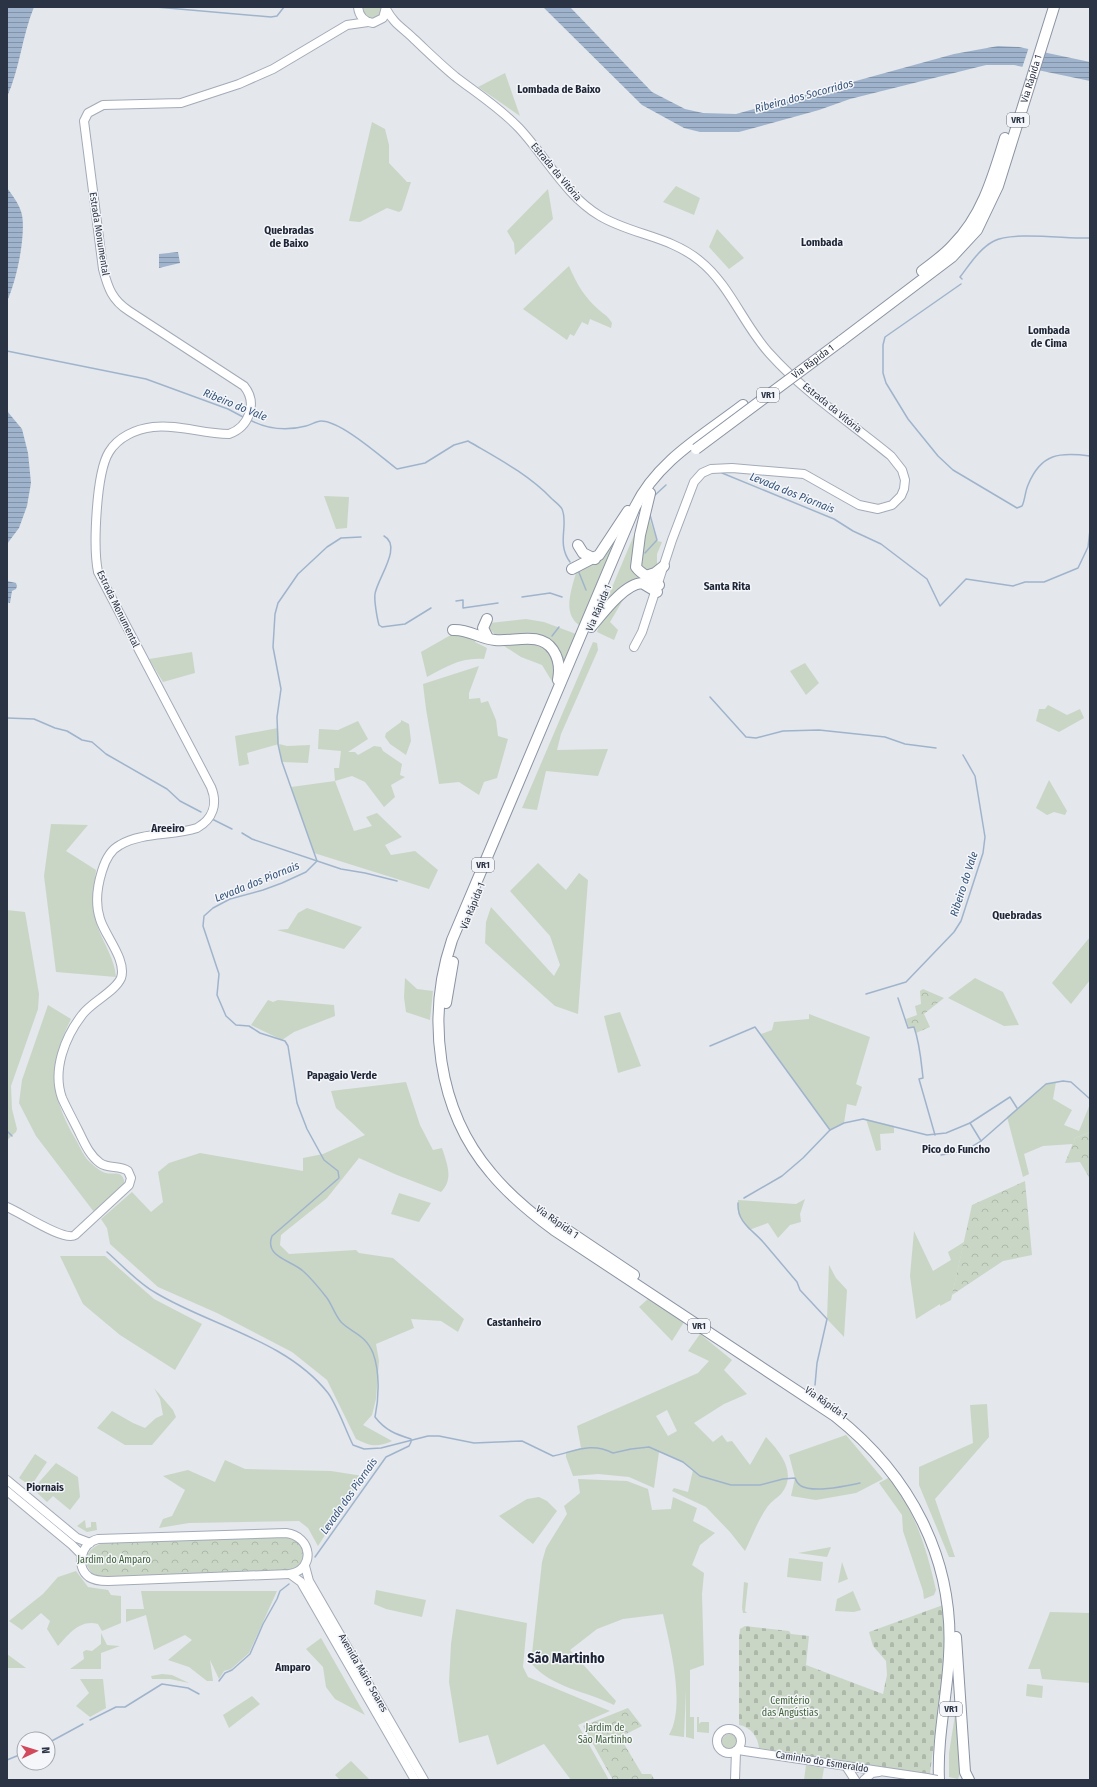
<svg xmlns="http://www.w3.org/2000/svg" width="1097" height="1787" viewBox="0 0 1097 1787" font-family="'Fira Sans Condensed',sans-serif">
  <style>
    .grass { fill: #c9d6c5; fill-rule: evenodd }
    .forest { fill: url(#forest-crowns) }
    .cemetery { fill: url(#cemetery-stones) }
    .water { fill: url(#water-rules) }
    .pier { fill: #e4e7ec }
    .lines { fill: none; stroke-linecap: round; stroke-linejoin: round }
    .stream { stroke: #9fb4cc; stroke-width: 1.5 }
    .major-casing { stroke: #a3abb8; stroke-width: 10 }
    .highway-casing { stroke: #8b94a3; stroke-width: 12 }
    .major { stroke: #fff; stroke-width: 8 }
    .highway { stroke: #fff; stroke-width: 10 }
    .major-bridge-casing { stroke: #a3abb8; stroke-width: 10; stroke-linecap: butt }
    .highway-bridge-casing { stroke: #8b94a3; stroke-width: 12; stroke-linecap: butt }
    .major-bridge { stroke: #fff; stroke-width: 8 }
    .highway-bridge { stroke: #fff; stroke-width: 10 }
    .labels { text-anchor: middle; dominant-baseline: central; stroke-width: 3; stroke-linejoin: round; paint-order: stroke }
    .shield { fill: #f4f6f9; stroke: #676e7b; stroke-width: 1 }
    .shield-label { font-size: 9px; font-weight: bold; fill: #2b3445 }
    .street-label { font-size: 10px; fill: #2b3445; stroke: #f4f6f9 }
    .park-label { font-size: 10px; fill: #3f6138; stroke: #f4f6f9 }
    .neighbourhood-label { font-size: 11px; font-weight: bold; fill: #1d2536; stroke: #f4f6f9 }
    .water-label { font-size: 11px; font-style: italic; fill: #34527a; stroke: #f4f6f9 }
    .district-label { font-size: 14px; font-weight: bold; fill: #1d2536; stroke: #f4f6f9 }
  </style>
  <defs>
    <pattern id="forest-crowns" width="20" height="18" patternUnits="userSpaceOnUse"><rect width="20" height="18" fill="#c9d6c5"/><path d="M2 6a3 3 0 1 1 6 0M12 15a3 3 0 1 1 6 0" fill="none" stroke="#adb8ab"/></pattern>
    <pattern id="cemetery-stones" width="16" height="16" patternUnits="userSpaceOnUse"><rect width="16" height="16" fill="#c9d6c5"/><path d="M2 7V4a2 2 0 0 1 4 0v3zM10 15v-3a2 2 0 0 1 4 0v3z" fill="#adb8ab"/></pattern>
    <pattern id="water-rules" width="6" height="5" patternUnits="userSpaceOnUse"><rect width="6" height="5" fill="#9fb4cc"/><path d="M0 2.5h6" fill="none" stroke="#8293a7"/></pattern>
  </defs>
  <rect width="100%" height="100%" fill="#e4e7ec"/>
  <g class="grass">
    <polygon points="363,7 383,7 380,15 371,19 365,16"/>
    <polygon points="505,73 520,116 478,87"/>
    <polygon points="372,122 385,129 389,145 389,163 407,182 411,182 402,210 399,212 387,208 360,222 349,221"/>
    <polygon points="676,186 700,198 694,215 663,202"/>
    <polygon points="548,189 553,219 515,255 514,243 507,231"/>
    <polygon points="717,229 744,258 729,269 709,247"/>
    <path d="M569,266C576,283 585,298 599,310C605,315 608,316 612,323L611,328L590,319L588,325L582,322L574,336L570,334L567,340L523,309Z"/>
    <polygon points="324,496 349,497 347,528 336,529"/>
    <polygon points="649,509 650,520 657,541 662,542 657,554 657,566 645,573 640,564"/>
    <path d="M628,518L579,625C561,612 573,586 577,569L599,561Z"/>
    <polygon points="637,528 636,574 644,581 605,604"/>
    <polygon points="621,597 623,600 610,622 618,630 614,640 597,632 601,621"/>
    <path d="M526,619L544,622L576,634L564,663C561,649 555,640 541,636L498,638L490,629V623Z"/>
    <path d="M456,632L477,638L475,642L487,648L484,659C461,657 446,667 427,677L421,652Z"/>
    <polygon points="593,642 597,643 598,650 561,734 557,750 608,749 598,776 546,771 537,810 522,808"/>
    <path d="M536,643C554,651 560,665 553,683L542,665L521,657L504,646Z"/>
    <polygon points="192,652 195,673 163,682 149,659"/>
    <polygon points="805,663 819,683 806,695 790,671"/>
    <polygon points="479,666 469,693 469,699 480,698 481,703 488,701 496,720 498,736 508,739 497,778 484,782 479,795 459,782 439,784 426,709 423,684"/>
    <polygon points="1048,705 1067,715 1080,709 1084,718 1059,732 1036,721 1039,709 1045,709"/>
    <polygon points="401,720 409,724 411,741 406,755 390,744 385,737 386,733 401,722"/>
    <polygon points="358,721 368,739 348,752 355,752 358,755 374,746 381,747 383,751 402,764 400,775 405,777 391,785 395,797 384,807 365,782 352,776 335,781 354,831 372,826 366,817 377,813 402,837 385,845 391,855 415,851 438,870 429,889 314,853 291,787 335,781 334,768 339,768 341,751 318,749 319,729 338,730"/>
    <polygon points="278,728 279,744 287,746 310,745 308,763 282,762 279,744 247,753 249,764 239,766 235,736"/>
    <polygon points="1049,780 1067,811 1065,815 1054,812 1047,815 1036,808"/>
    <path d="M51,824L88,825L66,851L96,870C94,889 91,910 98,928C104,944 115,960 116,977L56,972L44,876Z"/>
    <polygon points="538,863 566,890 579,873 588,880 578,1014 555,1006 485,943 486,922 491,907 554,976 560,965 550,936 510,891"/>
    <polygon points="307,908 362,927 344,949 277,930 288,929 298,913"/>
    <polygon points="7,910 25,912 39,994 38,1009 11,1086 12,1109 17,1129 16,1132 7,1140"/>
    <polygon points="1090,937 1089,960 1090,980 1071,1004 1052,983"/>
    <polygon points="405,978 417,989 433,991 430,1020 406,1012 404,997"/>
    <polygon points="975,978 1003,992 1019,1025 1004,1026 948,998"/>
    <polygon points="268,1000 273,1002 278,1000 334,1005 335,1016 294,1032 282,1040 251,1025"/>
    <path d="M48,1005L71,1019C48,1065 50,1096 76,1140C80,1147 84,1158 91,1163C94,1166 101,1172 106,1173C113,1175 121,1170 124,1180C126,1190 102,1206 94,1212L36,1136L19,1103L22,1080Z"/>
    <polygon points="620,1012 641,1066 618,1073 604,1016"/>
    <polygon points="809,1014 870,1037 856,1084 862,1087 856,1106 847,1104 844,1123 830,1130 761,1034 772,1030 774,1022 809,1019"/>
    <path d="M406,1082L420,1125L433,1150L442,1148C447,1164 454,1179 441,1192L397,1175L359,1158L327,1198L281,1235L280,1245L289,1254L356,1250L359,1253L393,1258L464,1319L458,1332L441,1321L411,1319L414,1328L376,1344L379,1361L376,1399L372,1415L363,1425L392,1441C376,1448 371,1446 356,1439L327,1380L292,1352L217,1313L158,1287L110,1244L107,1228L101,1219L132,1192L151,1212L163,1202L158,1172L169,1163L200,1153L303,1171V1158L323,1154L365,1135L336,1108L331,1091Z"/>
    <polygon points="1056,1082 1053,1099 1072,1110 1064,1125 1079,1131 1090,1104 1090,1132 1075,1138 1073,1144 1043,1146 1024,1154 1029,1174 1023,1177 1007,1117 1046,1084"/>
    <polygon points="866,1119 894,1126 894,1133 880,1134 881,1150 876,1151"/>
    <polygon points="399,1193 431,1203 419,1222 391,1214"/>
    <polygon points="805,1199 800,1214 801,1222 790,1225 778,1238 768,1223 749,1230 738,1214 738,1200 796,1204"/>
    <polygon points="914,1231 933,1271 951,1260 948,1252 964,1242 951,1300 940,1306 940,1304 916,1319 910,1276"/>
    <polygon points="60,1256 105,1256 154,1299 202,1324 175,1370 120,1335 83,1304"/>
    <polygon points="829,1265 836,1278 847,1290 844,1337 827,1319"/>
    <polygon points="648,1299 684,1322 672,1341 639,1307"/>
    <path d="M700,1334L732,1360L724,1370L747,1394L724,1404L694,1423L713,1442L722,1435L727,1442L732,1441L750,1465L766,1437C780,1452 798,1473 781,1494C776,1499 770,1502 766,1509C757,1522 752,1537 745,1551L730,1532L706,1507L672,1491L674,1488L688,1492L693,1470L682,1462L659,1452L654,1488L629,1477L598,1474L573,1476L566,1457V1452L581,1448L577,1426L698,1373L709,1361L688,1351ZM667,1410L677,1431L668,1436L656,1416Z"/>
    <polygon points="154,1388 173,1410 176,1417 152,1445 125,1445 97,1428 112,1411 133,1423 145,1428 156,1418 163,1415 160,1399"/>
    <polygon points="987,1404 989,1437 935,1499 955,1557 949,1557 919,1485 919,1467 973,1443 970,1405"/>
    <polygon points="846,1435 883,1479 856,1493 816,1500 791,1496 795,1478 789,1455"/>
    <polygon points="35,1454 47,1462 31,1486 19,1478"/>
    <polygon points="225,1460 245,1469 331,1471 363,1476 318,1546 308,1528 299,1521 189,1523 159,1528 163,1519 172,1516 185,1490 163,1476 188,1470 215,1482"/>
    <polygon points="56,1463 78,1477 80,1497 70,1510 53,1496 47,1502 33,1489"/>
    <path d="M890,1477C916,1515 926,1546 936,1590L934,1595L924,1599L923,1591L903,1531L902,1515L879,1483Z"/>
    <path d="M578,1479L627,1481L648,1489L652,1510L671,1509L673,1497L697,1508L693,1521L715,1533L700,1545L692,1565L704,1573L702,1594L704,1665L690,1670V1717H694V1739L686,1737V1691L684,1737L669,1735C686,1706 670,1646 663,1614L623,1619L597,1629L570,1650L616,1701L614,1705C586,1691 552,1688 531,1663L542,1562L546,1548L567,1514L564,1506L580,1493Z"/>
    <polygon points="539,1497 547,1501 557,1511 533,1544 499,1516 527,1499"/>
    <polygon points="85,1520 86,1528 91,1527 91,1522 96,1522 97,1530 87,1532 77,1526"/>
    <polygon points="831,1547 827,1557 798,1553"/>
    <polygon points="789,1558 823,1562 821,1581 787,1577"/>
    <polygon points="842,1562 848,1579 838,1583"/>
    <path d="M76,1571L88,1587L108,1590L111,1595L121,1596V1623L102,1631L98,1624C80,1619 69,1634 58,1646L47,1629L50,1621L41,1613L22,1630L9,1621L43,1594L58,1577Z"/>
    <polygon points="744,1582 748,1583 745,1611 747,1613 743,1613 742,1608"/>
    <polygon points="376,1590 426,1600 422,1617 386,1609 374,1604"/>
    <polygon points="141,1591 277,1591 249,1653 231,1669 224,1671 219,1679 210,1660 213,1681 207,1681 189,1667 168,1660 192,1640 185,1635 154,1650 146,1615 126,1622 126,1609 144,1609"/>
    <polygon points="853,1591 861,1610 854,1612 835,1611 837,1599"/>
    <polygon points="456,1609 527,1623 523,1667 528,1677 610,1711 578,1725 609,1780 571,1780 544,1744 497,1765 488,1735 459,1743 449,1682 451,1644"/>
    <polygon points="1050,1612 1090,1613 1090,1683 1042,1679 1040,1669 1028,1669"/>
    <polygon points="101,1633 107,1645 120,1646 101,1653 101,1669 70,1669 84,1659 83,1652 86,1650 92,1651 101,1644"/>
    <polygon points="321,1638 365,1715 335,1699 326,1687 323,1667 306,1649"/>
    <polygon points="7,1654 26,1668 7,1668"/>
    <polygon points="162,1674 172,1675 189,1683 170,1679 152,1679 151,1676"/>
    <polygon points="80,1679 103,1679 106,1708 90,1717 76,1706 89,1693"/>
    <polygon points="1027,1684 1043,1686 1042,1698 1026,1696"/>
    <polygon points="252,1696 260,1704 229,1728 223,1715"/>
    <polygon points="955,1715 957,1715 961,1771 958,1779 949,1777 949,1753"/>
    <polygon points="697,1717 699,1717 699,1724 701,1722 709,1722 709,1733 697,1732"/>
    <circle cx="730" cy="1742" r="8"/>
    <polygon points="351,1761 370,1780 340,1780 335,1775"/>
    <polygon points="806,1765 824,1768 822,1780 804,1780"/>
  </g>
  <g class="forest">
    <polygon points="923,989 944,998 924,1014 930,1027 916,1033 914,1027 909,1028 906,1019 917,1015 915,1006 921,1004 920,991"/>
    <polygon points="1090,1132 1090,1179 1080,1162 1065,1163 1075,1138"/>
    <polygon points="1025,1181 1032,1255 1003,1261 952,1295 972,1205"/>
    <path d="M287,1537L299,1541C307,1557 306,1565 288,1571L104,1577L92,1574L86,1564C86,1552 92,1547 103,1543Z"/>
    <polygon points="628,1708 642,1726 620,1737 642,1774 651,1774 655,1780 613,1780 583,1726"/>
  </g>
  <path class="cemetery" d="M943,1605L945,1654L930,1774L759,1748C758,1737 751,1727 739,1725V1638L740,1629L745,1626L789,1631L791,1634L809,1636L806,1665L883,1694L887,1675L886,1661L873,1646L869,1632Z"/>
  <g class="water">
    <path d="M7,7H34C22,36 20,68 7,97Z"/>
    <polygon points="543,7 570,7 652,92 685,109 703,113 736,114 954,54 998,46 1019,47 1090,62 1090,81 1014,65 986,65 850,99 819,110 739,132 700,132 684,128 642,105"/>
    <path d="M7,188C13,196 20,205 22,215C26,236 16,283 7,301Z"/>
    <polygon points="178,252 180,263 159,268 159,254"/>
    <polygon points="7,411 22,429 28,453 31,483 27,506 19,528 7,544"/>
    <polygon points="7,581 16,583 17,586 16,589 12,591 10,603 7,602"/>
  </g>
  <polygon class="pier" points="1029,47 1045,51 1038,72 1022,68"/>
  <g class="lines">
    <g class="stream">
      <polyline points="156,7 271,17 277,16 284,7"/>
      <path d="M962,279L960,277C970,264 980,248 994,241C1012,231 1068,239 1090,238"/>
      <path d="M961,284L885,337L883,345V373L886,383L908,419L938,456L953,470L1017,508L1022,506C1025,500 1025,492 1028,485C1041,453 1060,452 1090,456"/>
      <polyline points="7,351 146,379 228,409 245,418"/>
      <path d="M250,420C267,429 287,431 306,426C311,425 316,421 321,421C341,421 380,456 397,469L425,463L454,445L468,441C497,458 528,474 551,498C554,501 560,505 562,509C569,525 556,543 570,562"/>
      <polyline points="722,473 834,519 853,531 881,544 927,579 940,606 966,579 1013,586 1025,582 1044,582 1078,568 1088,547 1090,530"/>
      <polyline points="654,496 666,485"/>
      <path d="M384,536C403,546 377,579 375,594C374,600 377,618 379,625L382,627L405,624L431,608"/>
      <polyline points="645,553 657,540 650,515"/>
      <polyline points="578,570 586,590"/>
      <polyline points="522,597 550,593 562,597"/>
      <polyline points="456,601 463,600 463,608 498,603"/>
      <polyline points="552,636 559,627"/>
      <polyline points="710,697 746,737 756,738 783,731 819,730 885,737 905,744 936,748"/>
      <polyline points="7,718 34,719 55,728 67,731 82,740 92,742 106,754 167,789 180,801 201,812"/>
      <polyline points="212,819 232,829"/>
      <polyline points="242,833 252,839 341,869 365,873 397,881"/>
      <polyline points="866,994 906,982 954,932 961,921 983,853 985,837 975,776 963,755"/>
      <path d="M898,998L908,1028L914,1027C920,1044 921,1060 923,1078L919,1079L935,1135"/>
      <polyline points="710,1046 755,1027 830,1130"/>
      <polyline points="970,1123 981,1141 1046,1084 1063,1081 1071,1082 1090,1099"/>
      <polyline points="7,1131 12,1136"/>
      <path d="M941,1155C957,1153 968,1150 981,1141"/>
      <polyline points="744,1198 782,1176 803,1158 830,1130 844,1123 863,1119 927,1135 946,1133 970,1123 1010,1097 1017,1108"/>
      <path d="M738,1203C737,1223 753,1230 764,1243C775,1256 786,1269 797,1282L800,1290L827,1319L817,1363L815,1385"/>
      <path d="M107,1252C122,1265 139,1284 156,1293C211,1326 286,1340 328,1393C337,1405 346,1431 353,1445L364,1449L381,1448L428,1436H439L474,1443L522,1441L553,1456C576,1451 591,1442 613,1453L631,1449L649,1447L683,1462L700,1476L731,1485H760L783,1479L795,1478C796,1481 798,1484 801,1486C814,1493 845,1486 860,1483"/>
      <path d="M315,1557L386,1457L409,1446L411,1442V1439C395,1434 385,1430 375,1417C379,1398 380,1372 373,1353C365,1334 352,1333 341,1322C335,1315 332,1305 327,1298C320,1289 311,1278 303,1271C291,1260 264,1257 272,1236L339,1178L338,1171L324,1160L307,1129L297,1103L288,1046L285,1041L260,1033L249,1026L236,1025L226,1016L217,995L219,974L203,926L204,916L213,908L230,899L263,890L282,883L306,872L317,861L282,762L278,744L277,717L281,689L273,647L275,614L278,603L298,574L327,547L341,538L361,537"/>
      <polyline points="219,1681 225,1673 232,1670 250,1654 263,1624 277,1599 280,1591 289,1584"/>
      <polyline points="90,1720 116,1707 125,1707 162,1684 188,1688 199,1694"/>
      <polyline points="48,1743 83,1724"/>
      <polyline points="7,1760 24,1753"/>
    </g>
    <defs>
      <g id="major">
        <path d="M358,7C359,16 364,22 373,23L383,18L386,7"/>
        <path d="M386,9C394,24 403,28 414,39C428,52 442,66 457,78C478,94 501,109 519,128C546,157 566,196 600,216C632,235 670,236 700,261C730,285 744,326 770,354C805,393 851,423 891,456L902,470L905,480L904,489L901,496L892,505L878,509L859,505L804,474L732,468L711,469L702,473L694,482L672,540L642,632L634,647"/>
        <path d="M7,1207C20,1212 64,1242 75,1235L129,1185L131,1178L128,1171C120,1165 108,1169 100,1163C89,1155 84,1142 78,1130C73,1120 67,1109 62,1098C52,1070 65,1037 82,1015C91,1002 115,992 121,978C127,960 105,936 100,919C95,904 97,887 102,871C105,861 110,850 120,845C142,832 173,836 197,828C213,819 218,804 211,787L98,572C93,547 96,473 109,452C118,437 136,429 153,427C178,424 203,434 229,434C249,427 258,403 244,386L129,311C112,300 108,288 103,269L84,121L88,113L103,105L181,103L239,84L273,69L347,25L368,22"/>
        <polyline points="7,1480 77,1538 90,1543"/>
        <polyline points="7,1491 72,1545 82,1555"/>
        <path d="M286,1533C312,1536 316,1569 290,1574L108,1581C102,1581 95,1581 89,1577C75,1567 81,1543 98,1539Z"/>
        <polyline points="305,1566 309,1581 424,1780"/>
        <polyline points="290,1574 301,1582 415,1780"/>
        <circle cx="729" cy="1741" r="12"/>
        <polyline points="738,1750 927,1778"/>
        <polyline points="846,1766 855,1780"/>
        <polyline points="735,1780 736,1751"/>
        <polyline points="864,1780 872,1773 879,1772"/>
      </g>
      <g id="highway">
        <path d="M922,271C933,263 944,255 953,245C982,216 993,177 1005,138"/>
        <path id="s1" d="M841,341L952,257L977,230L998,186L1054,7"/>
        <path d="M743,405C704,435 657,461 635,507L452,940C426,1017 437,1110 491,1173C509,1195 531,1213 554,1230L835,1416C910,1475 955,1559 949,1656C947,1697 937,1738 939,1780"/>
        <path d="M650,493L640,535L636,567C642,576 652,577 659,585"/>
        <polyline points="578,545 583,553 595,559"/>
        <polyline points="572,569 599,555 628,511"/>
        <polyline points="646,576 655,573 664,566"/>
        <polyline points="487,619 483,628 488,638"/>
        <path d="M591,627C602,614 624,584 642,583L657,592"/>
        <path d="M453,630C469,629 480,639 495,640C515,642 540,631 553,650C559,659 560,670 558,680"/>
        <polyline points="446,1003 453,962"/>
        <polyline points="564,1228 634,1275"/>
        <polyline points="956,1637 965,1772 969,1780"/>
      </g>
    </defs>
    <use href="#major" class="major-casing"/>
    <use href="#highway" class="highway-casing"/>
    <use href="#major" class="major"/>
    <use href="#highway" class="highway"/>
    <defs>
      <polyline id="major-bridge" points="927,1778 937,1780"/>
      <g id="highway-bridge">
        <path id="s2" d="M696,449L841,341"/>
      </g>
    </defs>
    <use href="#major-bridge" class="major-bridge-casing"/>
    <use href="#highway-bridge" class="highway-bridge-casing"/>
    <use href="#major-bridge" class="major-bridge"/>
    <use href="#highway-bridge" class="highway-bridge"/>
  </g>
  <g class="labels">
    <g class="shield">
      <rect x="1007" y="113" width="22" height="14" rx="3"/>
      <rect x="757" y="388" width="22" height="14" rx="3"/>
      <rect x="472" y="858" width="22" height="14" rx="3"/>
      <rect x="688" y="1319" width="22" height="14" rx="3"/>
      <rect x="940" y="1702" width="22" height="14" rx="3"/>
    </g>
    <g class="shield-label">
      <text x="1018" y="120">VR1</text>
      <text x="768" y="395">VR1</text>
      <text x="483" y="865">VR1</text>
      <text x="699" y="1326">VR1</text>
      <text x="951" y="1709">VR1</text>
    </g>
    <g class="street-label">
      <text stroke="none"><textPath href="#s1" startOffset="337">Via Rápida 1</textPath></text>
      <text transform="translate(556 172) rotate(50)">Estrada da Vitória</text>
      <text transform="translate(99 234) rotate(81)">Estrada Monumental</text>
      <text stroke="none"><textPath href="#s2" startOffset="146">Via Rápida 1</textPath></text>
      <text transform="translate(832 408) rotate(39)">Estrada da Vitória</text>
      <text transform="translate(599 608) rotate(-67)">Via Rápida 1</text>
      <text transform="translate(118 609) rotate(64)">Estrada Monumental</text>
      <text transform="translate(473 906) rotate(-68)">Via Rápida 1</text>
      <text transform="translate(557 1222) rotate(35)">Via Rápida 1</text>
      <text transform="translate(826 1403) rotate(35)">Via Rápida 1</text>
      <text transform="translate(363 1673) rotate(60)">Avenida Mário Soares</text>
      <text transform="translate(822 1762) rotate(9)">Caminho do Esmeraldo</text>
    </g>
    <g class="park-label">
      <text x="114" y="1560">Jardim do Amparo</text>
      <text x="790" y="1701">Cemitério<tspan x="790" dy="12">das Angústias</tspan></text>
      <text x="605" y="1728">Jardim de<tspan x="605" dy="12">São Martinho</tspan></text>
    </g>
    <g class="neighbourhood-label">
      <text x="559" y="89">Lombada de Baixo</text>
      <text x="289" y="230">Quebradas<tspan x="289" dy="13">de Baixo</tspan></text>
      <text x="822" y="242">Lombada</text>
      <text x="1049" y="330">Lombada<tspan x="1049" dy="13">de Cima</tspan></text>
      <text x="727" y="586">Santa Rita</text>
      <text x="168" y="828">Areeiro</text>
      <text x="1017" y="915">Quebradas</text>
      <text x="342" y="1075">Papagaio Verde</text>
      <text x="956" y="1149">Pico do Funcho</text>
      <text x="514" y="1322">Castanheiro</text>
      <text x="45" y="1487">Piornais</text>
      <text x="293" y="1667">Amparo</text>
    </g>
    <g class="water-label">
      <text transform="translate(804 96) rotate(-15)">Ribeira dos Socorridos</text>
      <text transform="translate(235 405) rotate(22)">Ribeiro do Vale</text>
      <text transform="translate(792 493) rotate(22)">Levada dos Piornais</text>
      <text transform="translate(257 882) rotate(-22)">Levada dos Piornais</text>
      <text transform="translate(964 884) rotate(-72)">Ribeiro do Vale</text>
      <text transform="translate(349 1496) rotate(-55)">Levada dos Piornais</text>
    </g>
    <g class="district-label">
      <text x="566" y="1658">São Martinho</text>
    </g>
  </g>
  <rect width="1097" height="1787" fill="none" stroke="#2b3445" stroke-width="16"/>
  <g transform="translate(36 1751) rotate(86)"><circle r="19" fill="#f4f6f9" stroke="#a4a8b1"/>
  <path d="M0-3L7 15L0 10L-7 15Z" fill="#d1495b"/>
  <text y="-6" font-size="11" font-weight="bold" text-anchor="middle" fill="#2b3445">N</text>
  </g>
</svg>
